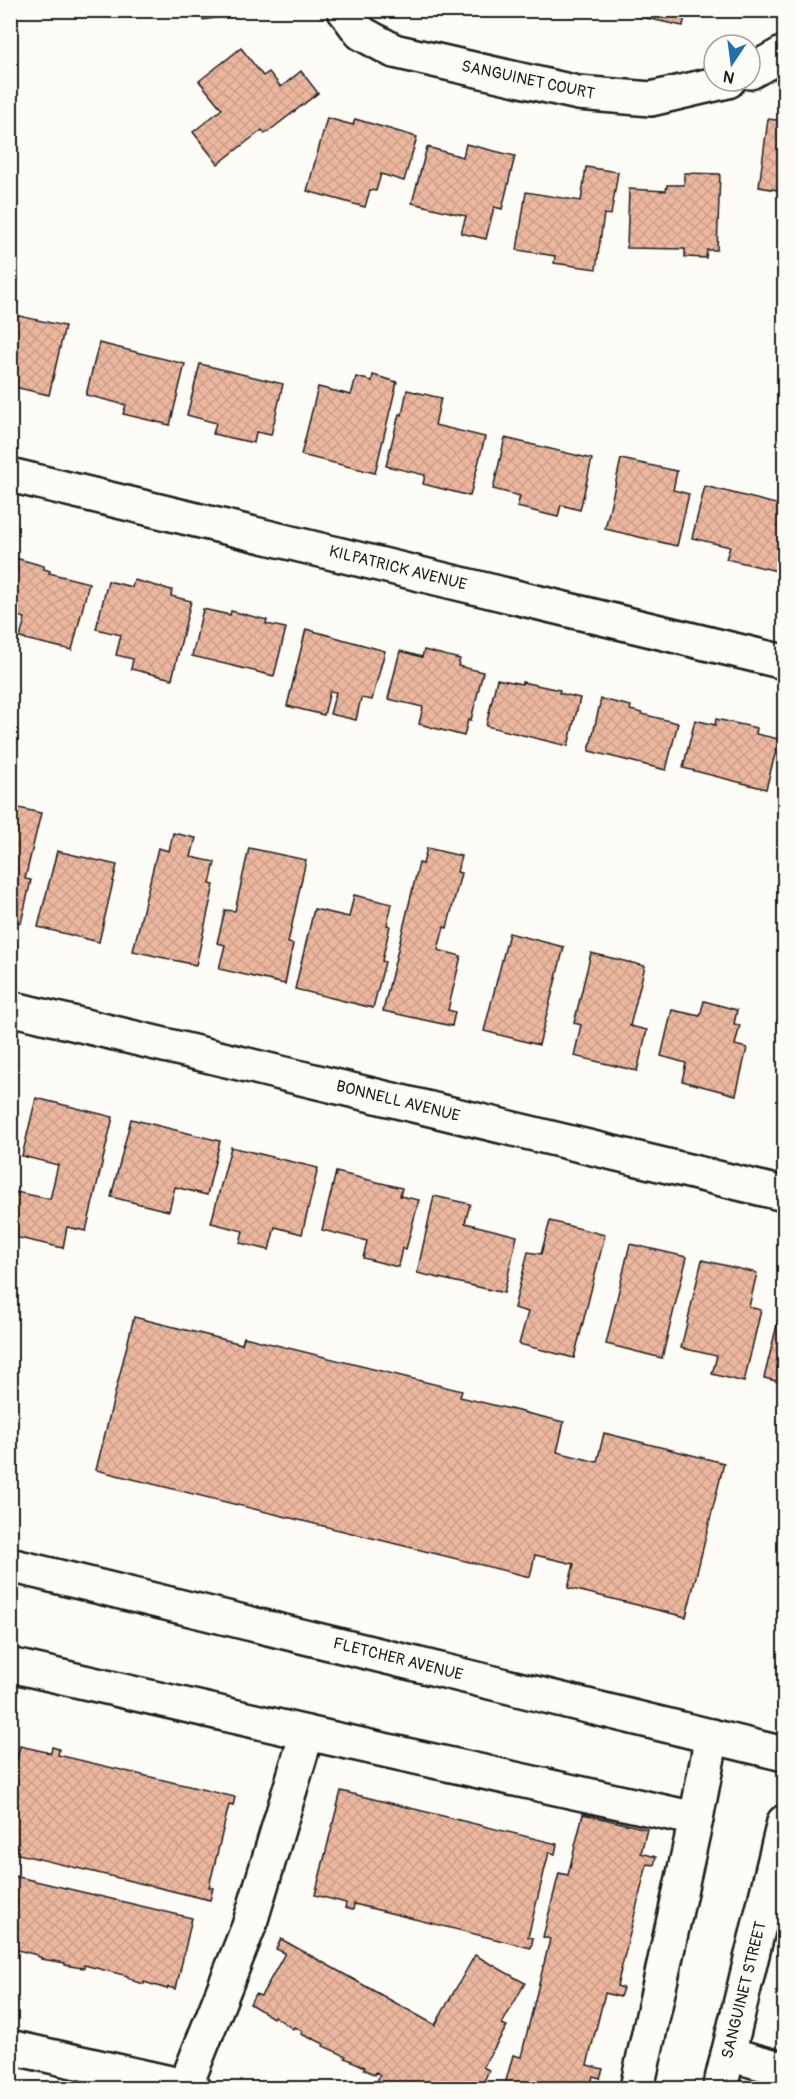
<svg xmlns="http://www.w3.org/2000/svg" width="795" height="2099" viewBox="0 0 795 2099" font-family="Pangolin,sans-serif">
  <style>
    .building { fill: url(#building-cross-hatch); stroke: #1c1c1c; stroke-width: 1.5 }
    .lines { fill: none; stroke-linecap: round; stroke-linejoin: round }
    .minor-casing { stroke: #1c1c1c; stroke-width: 38 }
    .minor { stroke: #fdfcf7; stroke-width: 33 }
    .labels { text-anchor: middle; dominant-baseline: central; stroke-width: 4.5; stroke-linejoin: round; paint-order: stroke }
    .street-label { font-size: 16px; fill: #1c1c1c; stroke: #fdfcf7 }
  </style>
  <defs>
    <pattern id="building-cross-hatch" width="8" height="8" patternUnits="userSpaceOnUse" patternTransform="scale(1.5)"><rect width="8" height="8" fill="#ecb79f"/><path d="M0 0l8 8M0 8l8-8" fill="none" stroke="#ca9d88"/></pattern>
  </defs>
  <rect width="100%" height="100%" fill="#fdfcf7"/>
  <filter id="ink" filterUnits="userSpaceOnUse"><feTurbulence type="fractalNoise" baseFrequency=".0167" numOctaves="2"/><feDisplacementMap in="SourceGraphic" scale="12" xChannelSelector="R" yChannelSelector="G"/><feConvolveMatrix kernelMatrix="1 2 1 2 8 2 1 2 1" color-interpolation-filters="sRGB"/></filter>
  <g filter="url(#ink)">
    <g class="building">
      <polygon points="201,10 260,10 260,11 203,20"/>
      <polygon points="609,10 686,10 683,26"/>
      <polygon points="241,48 263,76 269,72 281,87 301,71 318,93 265,134 262,130 218,164 193,132 222,109 199,81"/>
      <polygon points="327,118 353,125 355,119 417,137 404,181 381,174 376,191 370,190 365,207 307,191"/>
      <polygon points="768,119 784,121 784,191 759,187"/>
      <polygon points="466,144 515,156 502,209 494,207 486,239 461,233 466,216 412,203 427,147 463,157"/>
      <polygon points="586,167 618,172 611,215 604,214 596,269 554,263 555,256 517,250 526,192 581,201"/>
      <polygon points="684,173 720,174 717,250 707,250 706,258 685,257 685,249 627,248 629,189 666,191 667,185 684,185"/>
      <polygon points="10,314 65,326 49,395 10,386"/>
      <polygon points="99,343 185,364 170,425 123,414 126,405 86,395"/>
      <polygon points="200,364 283,384 271,435 256,432 254,443 213,434 216,423 187,415"/>
      <polygon points="373,375 397,382 375,473 301,455 318,387 351,395 356,377 372,381"/>
      <polygon points="407,390 441,398 435,425 485,437 470,496 423,484 425,475 386,466 399,414 402,415"/>
      <polygon points="505,438 592,459 580,510 561,505 558,517 517,507 520,496 493,489"/>
      <polygon points="621,459 677,471 673,490 689,494 677,546 605,529"/>
      <polygon points="705,486 784,506 784,538 777,571 726,559 730,547 692,538"/>
      <polygon points="12,557 44,566 44,569 50,571 49,573 89,583 72,650 20,638 25,618 10,614"/>
      <polygon points="134,580 172,590 171,596 191,601 172,679 131,669 133,659 116,655 121,635 96,629 108,581 132,587"/>
      <polygon points="203,609 230,615 231,611 267,620 266,624 286,628 274,676 192,656"/>
      <polygon points="306,629 385,651 372,700 361,698 356,720 330,714 336,692 330,691 324,715 287,706"/>
      <polygon points="424,650 460,659 458,666 483,672 471,720 468,720 464,736 419,724 423,707 388,699 400,651 422,657"/>
      <polygon points="497,679 522,684 522,682 560,690 559,693 580,698 568,746 486,726"/>
      <polygon points="601,699 631,706 630,710 642,713 642,714 678,723 666,770 589,751"/>
      <polygon points="716,719 757,728 756,734 779,739 766,789 683,768 695,720 715,725"/>
      <polygon points="10,806 41,813 25,879 31,880 21,923 10,920"/>
      <polygon points="173,833 196,838 191,857 215,862 210,884 214,885 196,965 133,951 158,848 169,851"/>
      <polygon points="249,848 306,860 288,943 293,944 285,984 219,969 225,945 217,943 225,910 235,911"/>
      <polygon points="427,848 461,856 457,872 461,873 447,928 444,927 438,950 461,956 448,1010 455,1012 452,1026 383,1011 419,863 423,864"/>
      <polygon points="57,851 117,865 99,942 38,927"/>
      <polygon points="354,895 392,904 387,925 390,926 382,961 385,962 373,1008 295,989 314,909 349,917"/>
      <polygon points="509,933 564,947 539,1045 484,1031"/>
      <polygon points="591,953 645,966 630,1026 647,1030 637,1071 574,1056 581,1025 574,1023"/>
      <polygon points="704,1001 737,1010 734,1024 740,1025 735,1045 747,1048 736,1095 682,1081 686,1063 661,1056 672,1010 700,1016"/>
      <polygon points="36,1098 113,1117 86,1231 67,1227 63,1248 10,1236 10,1213 16,1192 50,1199 58,1165 22,1156"/>
      <polygon points="131,1119 220,1141 207,1195 175,1187 169,1211 111,1197"/>
      <polygon points="231,1147 318,1168 302,1234 275,1227 269,1250 240,1243 243,1231 211,1223"/>
      <polygon points="336,1172 402,1188 400,1196 419,1200 406,1249 402,1248 398,1267 363,1258 367,1241 322,1230"/>
      <polygon points="434,1196 470,1204 465,1223 517,1236 504,1293 417,1273"/>
      <polygon points="550,1221 605,1235 574,1358 519,1344 528,1312 514,1308 528,1252 541,1254"/>
      <polygon points="630,1244 687,1257 662,1358 606,1344"/>
      <polygon points="702,1260 757,1273 749,1307 761,1310 744,1382 712,1374 717,1356 681,1348"/>
      <polygon points="784,1296 784,1383 764,1378"/>
      <polygon points="134,1317 242,1344 244,1337 462,1391 460,1397 564,1422 557,1452 597,1462 604,1433 724,1463 686,1617 568,1588 574,1564 535,1555 530,1577 96,1470"/>
      <polygon points="20,1746 51,1753 52,1747 59,1749 58,1755 235,1797 233,1806 229,1805 209,1887 213,1888 210,1900 10,1852 10,1786"/>
      <polygon points="341,1791 557,1844 555,1854 549,1852 528,1937 533,1938 531,1948 354,1904 353,1910 345,1908 346,1903 315,1895"/>
      <polygon points="583,1814 647,1829 641,1853 656,1857 654,1865 647,1864 617,1986 623,1988 620,1997 605,1993 587,2065 603,2069 600,2078 593,2076 590,2088 504,2088 513,2055 521,2057 550,1939 543,1937 559,1873 568,1875"/>
      <polygon points="10,1875 192,1918 176,1989 168,1987 167,1989 144,1982 144,1984 133,1981 133,1979 128,1978 128,1976 84,1965 84,1968 76,1967 65,1965 65,1963 41,1959 42,1958 37,1956 37,1955 10,1948"/>
      <polygon points="281,1939 435,2025 475,1955 525,1983 502,2024 507,2026 483,2067 489,2070 481,2088 389,2088 377,2081 380,2075 376,2072 375,2075 364,2069 365,2067 345,2058 346,2056 323,2046 324,2044 312,2038 312,2039 301,2034 302,2031 294,2027 293,2029 274,2016 273,2018 250,2004 255,1994 261,1996 285,1953 276,1949"/>
    </g>
    <g class="lines">
      <defs>
        <g id="minor">
          <polyline points="344,10 361,33 394,51 578,93 651,99 728,81"/>
          <polyline points="750,72 784,53"/>
          <polyline points="10,475 784,662"/>
          <polyline points="10,1008 784,1194"/>
          <polyline points="10,1565 784,1754"/>
          <polyline points="10,1665 307,1733"/>
          <polyline points="696,1819 712,1736"/>
          <polyline points="10,2047 193,2088"/>
          <polyline points="728,2054 784,2069"/>
          <polyline points="185,2087 249,1926 307,1733 696,1819 637,2088"/>
          <polyline points="720,2088 784,1822"/>
        </g>
      </defs>
      <use href="#minor" class="minor-casing"/>
      <use href="#minor" class="minor"/>
    </g>
  </g>
  <g class="labels">
    <g class="street-label">
      <text transform="translate(528 80) rotate(12)">SANGUINET COURT</text>
      <text transform="translate(398 568) rotate(14)">KILPATRICK AVENUE</text>
      <text transform="translate(398 1101) rotate(14)">BONNELL AVENUE</text>
      <text transform="translate(398 1659) rotate(14)">FLETCHER AVENUE</text>
      <text transform="translate(744 1990) rotate(-76)">SANGUINET STREET</text>
    </g>
  </g>
  <rect width="795" height="2099" fill="none" stroke="#fdfcf7" stroke-width="36"/>
  <rect x="18" y="18" width="759" height="2063" fill="none" stroke="#1c1c1c" stroke-width="2" filter="url(#ink)"/>
  <g transform="translate(732 63) rotate(193)"><circle r="28" fill="#fdfcf7" stroke="#a3a29f" stroke-width="1.5"/>
  <path d="M0-4.5L10 22L0 15L-10 22Z" fill="#1f6fb2"/>
  <text y="-9" font-size="16" font-weight="bold" text-anchor="middle" fill="#1c1c1c">N</text>
  </g>
</svg>
